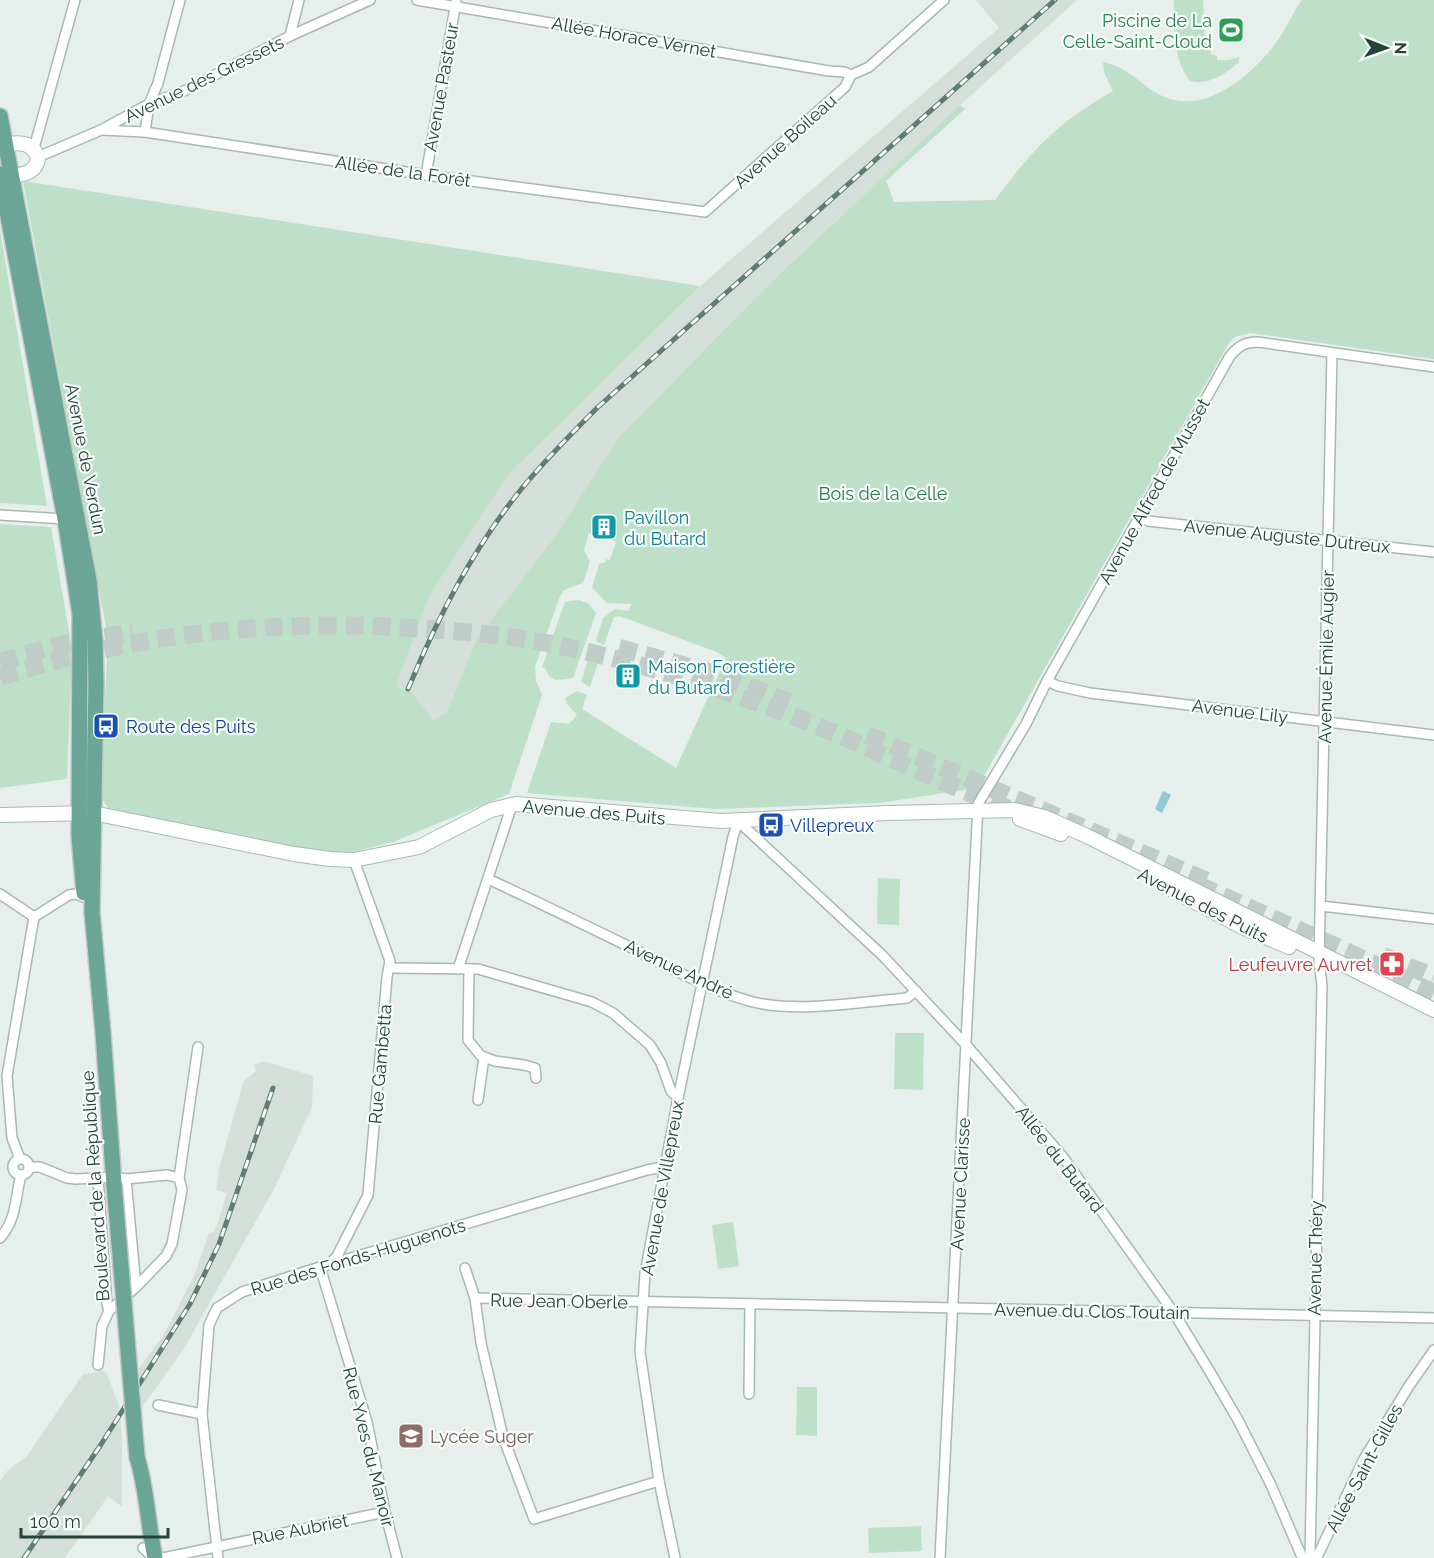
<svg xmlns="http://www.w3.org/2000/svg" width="1434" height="1558" viewBox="0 0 1434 1558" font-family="Raleway,sans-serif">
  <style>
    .built { fill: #d4dfda }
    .green { fill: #bfe0c8 }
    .water { fill: #8ec9d4 }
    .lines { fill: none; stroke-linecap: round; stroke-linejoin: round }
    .highway-tunnel { stroke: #bfccc8; stroke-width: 18; stroke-dasharray: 18 9; stroke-linecap: butt }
    .street-casing { stroke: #a8b8b2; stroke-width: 12 }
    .secondary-casing { stroke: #a4bbb3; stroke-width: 16 }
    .primary-casing { stroke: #c2cac8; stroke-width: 18 }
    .street { stroke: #fff; stroke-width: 9 }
    .secondary { stroke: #fff; stroke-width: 14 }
    .primary { stroke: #6aa596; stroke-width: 15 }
    .rail-casing { stroke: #5f7d75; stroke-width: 5 }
    .rail { stroke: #f7fbf9; stroke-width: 3; stroke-dasharray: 9; stroke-linecap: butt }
    .primary-bridge-casing { stroke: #c2cac8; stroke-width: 18; stroke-linecap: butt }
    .primary-bridge { stroke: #6aa596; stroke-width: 15 }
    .labels { text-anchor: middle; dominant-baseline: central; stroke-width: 4.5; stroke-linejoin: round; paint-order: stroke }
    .leisure-label { font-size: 18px; fill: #27864d; stroke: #f7fbf9; text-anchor: end }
    .street-label { font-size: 18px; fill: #24423a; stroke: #f7fbf9 }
    .park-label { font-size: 18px; fill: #2d7a4b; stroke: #f7fbf9 }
    .culture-label { font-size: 18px; fill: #0d838f; stroke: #f7fbf9; text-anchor: start }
    .transit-label { font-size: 18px; fill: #164399; stroke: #f7fbf9; text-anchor: start }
    .health-label { font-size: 18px; fill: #be3a42; stroke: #f7fbf9; text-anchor: end }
    .education-label { font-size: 18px; fill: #785e54; stroke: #f7fbf9; text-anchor: start }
  </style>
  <rect width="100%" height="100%" fill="#e6efeb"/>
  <g class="built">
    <polygon points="976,0 1077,0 960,105 770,283 619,437 555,536 477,638 447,712 434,720 412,693 396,686 429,597 508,475 700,286 999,28"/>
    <polygon points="264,1061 313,1076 312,1107 274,1189 183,1350 142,1407 139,1368 163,1336 194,1276 209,1233 214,1232 218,1222 227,1193 216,1190 219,1169 241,1090 244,1081 256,1071 254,1065"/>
    <polygon points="106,1371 119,1406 122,1436 122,1507 108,1496 65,1558 0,1558 0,1482 6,1472 27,1456 83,1374"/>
  </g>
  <g class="green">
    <path d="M1174,0H1203L1204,14L1202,15L1203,23L1205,24C1203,32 1204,39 1211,45V54L1217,56V60H1229L1239,57V62C1227,73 1205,88 1189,80C1173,58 1173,25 1174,0Z"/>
    <path d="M1302,0H1434V359L1250,333L1235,337L1229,343L977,788L879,803L714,809L527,793L551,722L569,724L577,715L567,704L565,698L577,691L587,695L582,709L676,768L726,658L717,652L619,616L614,617L604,645L596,641L603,618L615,609L628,611L632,604L607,603L592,588L599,564L605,562L606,559L610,560L616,542L612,540L616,531L613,529L615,523L612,519L603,516L598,524L595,523L591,533H589L584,550L590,561L583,583L564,590L560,596L535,667L536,680L542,695L509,794L393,842L349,853L330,854L284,848L108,808L100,795L108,638L23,181L700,286L508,475L429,597L396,686L412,693L434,720L447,712L477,638L555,536L619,437L770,283L960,105L965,109L886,181L894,202L995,200C1033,149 1057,123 1113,91L1104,72L1103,62C1132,68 1143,89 1167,98C1210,113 1255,72 1278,40C1287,27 1293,12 1302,0Z"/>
    <polygon points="0,231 47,506 0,503"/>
    <polygon points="0,524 51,527 72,649 67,779 0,788"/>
    <polygon points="579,600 588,603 596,613 573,678 556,680 549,676 545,668 542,667 565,602"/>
    <polygon points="594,652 601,654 590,687 581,682 590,653"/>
    <polygon points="878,878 900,879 899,925 877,924"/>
    <polygon points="895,1033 924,1033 923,1090 894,1089"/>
    <polygon points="733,1222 739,1266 718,1269 712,1225"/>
    <polygon points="797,1387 817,1387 817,1436 796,1435"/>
    <polygon points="921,1526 922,1551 869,1553 868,1528"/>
  </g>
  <polygon class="water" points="1163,791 1171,795 1162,813 1155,809"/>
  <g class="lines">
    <g class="highway-tunnel">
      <polyline points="619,648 716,674 789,702"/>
      <polyline points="0,662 55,646 133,632"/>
      <path d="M0,677C142,631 291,617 439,630C483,633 527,638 570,648C644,664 717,687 788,714C865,744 939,783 1017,812"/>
      <polyline points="867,735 1214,884"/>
      <polyline points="1198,885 1348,952 1434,993"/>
      <polyline points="1383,956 1434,977"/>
    </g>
    <defs>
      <g id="street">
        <polyline points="417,0 829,71 844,72 851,75"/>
        <polyline points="290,36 299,0"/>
        <polyline points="101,130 145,132 426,175 705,212 845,87 851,75 869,67 944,0"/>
        <polyline points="145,132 149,104 158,83 180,0"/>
        <polyline points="34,148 75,0"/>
        <polyline points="38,157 101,130 149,104 184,91 290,36 370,0"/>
        <polyline points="426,175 456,2"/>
        <polyline points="0,515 65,519"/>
        <polyline points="1140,517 1148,521 1434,552"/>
        <polyline points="1047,681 1058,686 1090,693 1434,735"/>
        <path d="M488,879C538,902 587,926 636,950C673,969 711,991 753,1002C797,1013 861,1002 907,998L916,991"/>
        <polyline points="0,894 34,917"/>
        <polyline points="1321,906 1434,919"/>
        <polyline points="34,917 69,895 75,894 84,897"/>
        <polyline points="390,968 478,969 592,1002 613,1013 650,1045 661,1063 671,1091 678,1098"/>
        <polyline points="458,969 512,805"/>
        <polyline points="469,969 468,1040 481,1056 495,1061 524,1065 535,1068 536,1078"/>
        <polyline points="478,1100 484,1057"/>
        <polyline points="20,1159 12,1138 7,1076 34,917"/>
        <circle cx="21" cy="1167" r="8"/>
        <polyline points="29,1167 40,1167 67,1178 76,1179 113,1177 126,1179 167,1175 179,1178 182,1190 172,1244 166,1256 136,1287 109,1311 102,1326 98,1365"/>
        <polyline points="98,1178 107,1304 109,1311"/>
        <polyline points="179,1178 198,1047"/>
        <polyline points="126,1179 136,1287"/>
        <path d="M0,1238C17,1219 15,1198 21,1175"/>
        <polyline points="330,1264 337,1256 368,1195 387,977 390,961 354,860"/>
        <polyline points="320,1267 367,1422 385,1512 397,1558"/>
        <polyline points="465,1268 475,1298 481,1343 503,1437 534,1519 659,1481"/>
        <polyline points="475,1298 1434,1318"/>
        <polyline points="749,1394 750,1304"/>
        <polyline points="158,1405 202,1414"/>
        <polyline points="143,1548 154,1558"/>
        <polyline points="1310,1556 1322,985 1319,961 1332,353"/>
        <polyline points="1317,1557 1364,1459 1409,1386 1434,1350"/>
        <polyline points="163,1558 385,1512"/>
        <polyline points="218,1558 202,1414 209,1325 217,1308 242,1292 307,1271 647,1170 658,1168 664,1170"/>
        <polyline points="675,1558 659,1481 640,1352 645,1273 678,1098 733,837 738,821 883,956 967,1046 1063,1157 1174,1313 1210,1372 1238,1420 1271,1485 1302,1557"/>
        <path d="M940,1558L978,804L1026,724L1047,681L1230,356C1239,346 1244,342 1258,342L1434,367"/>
      </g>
      <g id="secondary">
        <path d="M0,146C16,142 31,140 38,157C37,176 17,175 3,177"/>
        <polyline points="0,815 93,813 294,854 330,859 354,860 419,847 491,810 516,804 721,821 888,813 1015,810 1044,817 1087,836 1434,1010"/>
        <polyline points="1020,819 1061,834"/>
        <polyline points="1167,887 1242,927 1289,947"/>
      </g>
      <g id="primary">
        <polyline points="0,116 89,580 95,641 96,683 92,912 103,1033 114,1184"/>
        <polyline points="0,174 65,519 80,614 79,836 84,893"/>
        <path d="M137,1457C147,1489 148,1525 155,1558"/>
      </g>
    </defs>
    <use href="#street" class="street-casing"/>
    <use href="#secondary" class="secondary-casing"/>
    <use href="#primary" class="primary-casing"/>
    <use href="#street" class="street"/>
    <use href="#secondary" class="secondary"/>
    <use href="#primary" class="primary"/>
    <defs>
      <g id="rail">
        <path d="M408,689C438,617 473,548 523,487C546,459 572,433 598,407L1055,0"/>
        <polyline points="24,1558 100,1446 190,1304 219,1244 273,1088"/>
      </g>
    </defs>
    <use href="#rail" class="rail-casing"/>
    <use href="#rail" class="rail"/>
    <defs>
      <polyline id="primary-bridge" points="114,1184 137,1457"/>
    </defs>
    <use href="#primary-bridge" class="primary-bridge-casing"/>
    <use href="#primary-bridge" class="primary-bridge"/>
  </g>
  <defs>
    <symbol id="stadium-square" viewBox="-11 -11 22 22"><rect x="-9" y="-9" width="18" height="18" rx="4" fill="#2e9e5b" stroke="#f7fbf9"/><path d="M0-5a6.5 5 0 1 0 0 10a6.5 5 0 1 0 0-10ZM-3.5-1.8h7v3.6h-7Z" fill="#fff"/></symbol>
    <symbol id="building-square" viewBox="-11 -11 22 22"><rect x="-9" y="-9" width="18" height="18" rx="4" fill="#0f9aa8" stroke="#f7fbf9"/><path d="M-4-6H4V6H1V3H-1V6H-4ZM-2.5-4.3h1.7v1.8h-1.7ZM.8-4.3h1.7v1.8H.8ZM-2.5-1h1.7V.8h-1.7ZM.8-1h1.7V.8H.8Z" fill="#fff"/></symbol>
    <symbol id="bus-square" viewBox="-11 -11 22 22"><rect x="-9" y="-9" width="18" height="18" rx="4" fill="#1a4fb4" stroke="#f7fbf9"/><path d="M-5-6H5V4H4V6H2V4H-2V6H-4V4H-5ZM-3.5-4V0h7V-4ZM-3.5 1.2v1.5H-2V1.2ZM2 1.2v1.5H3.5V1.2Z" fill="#fff"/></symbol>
    <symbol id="pharmacy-square" viewBox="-11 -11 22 22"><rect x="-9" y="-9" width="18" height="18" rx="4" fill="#e0444e" stroke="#f7fbf9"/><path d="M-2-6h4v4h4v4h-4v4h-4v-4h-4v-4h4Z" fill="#fff"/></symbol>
    <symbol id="school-square" viewBox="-11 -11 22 22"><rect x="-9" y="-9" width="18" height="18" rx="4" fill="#8d6e63" stroke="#f7fbf9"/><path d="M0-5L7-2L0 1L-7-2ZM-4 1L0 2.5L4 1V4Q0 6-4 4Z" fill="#fff"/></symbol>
  </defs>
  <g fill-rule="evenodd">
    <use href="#stadium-square" x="1216" y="15" width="30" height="30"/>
    <use href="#building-square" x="589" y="512" width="30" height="30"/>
    <use href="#building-square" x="613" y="661" width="30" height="30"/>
    <use href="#bus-square" x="91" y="711" width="30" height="30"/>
    <use href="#bus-square" x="756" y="810" width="30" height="30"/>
    <use href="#pharmacy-square" x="1377" y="949" width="30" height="30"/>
    <use href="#school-square" x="396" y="1421" width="30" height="30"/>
  </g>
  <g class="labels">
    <g class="leisure-label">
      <text x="1212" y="20">Piscine de La<tspan x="1212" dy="21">Celle-Saint-Cloud</tspan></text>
    </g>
    <g class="street-label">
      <text transform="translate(634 37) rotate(10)">Allée Horace Vernet</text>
      <text transform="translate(204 79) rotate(-26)">Avenue des Gressets</text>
      <text transform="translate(441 87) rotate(-80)">Avenue Pasteur</text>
      <text transform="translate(785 141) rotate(-42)">Avenue Boileau</text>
      <text transform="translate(403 171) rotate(8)">Allée de la Forêt</text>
      <text transform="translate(86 459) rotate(79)">Avenue de Verdun</text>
      <text transform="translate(1154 491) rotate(-61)">Avenue Alfred de Musset</text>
      <text transform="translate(1287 536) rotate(6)">Avenue Auguste Dutreux</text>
      <text transform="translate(1326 657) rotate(-89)">Avenue Émile Augier</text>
      <text transform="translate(1240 711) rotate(7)">Avenue Lily</text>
      <text transform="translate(594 812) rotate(5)">Avenue des Puits</text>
      <text transform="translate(1203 905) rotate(27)">Avenue des Puits</text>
      <text transform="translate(679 969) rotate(25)">Avenue André</text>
      <text transform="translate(380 1064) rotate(-85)">Rue Gambetta</text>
      <text transform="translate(1060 1159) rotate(52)">Allée du Butard</text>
      <text transform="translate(960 1184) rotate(-87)">Avenue Clarisse</text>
      <text transform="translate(95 1186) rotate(-94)">Boulevard de la République</text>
      <text transform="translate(662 1188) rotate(-80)">Avenue de Villepreux</text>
      <text transform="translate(358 1257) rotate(-17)">Rue des Fonds-Huguenots</text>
      <text transform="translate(1315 1258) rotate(-89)">Avenue Théry</text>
      <text transform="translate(559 1301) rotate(1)">Rue Jean Oberle</text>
      <text transform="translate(1092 1311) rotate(1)">Avenue du Clos Toutain</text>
      <text transform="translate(369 1447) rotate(76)">Rue Yves du Manoir</text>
      <text transform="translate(1364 1468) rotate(-62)">Allée Saint-Gilles</text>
      <text transform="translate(300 1529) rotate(-11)">Rue Aubriet</text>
    </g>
    <g class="park-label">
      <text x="883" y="493">Bois de la Celle</text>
    </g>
    <g class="culture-label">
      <text x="624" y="517">Pavillon<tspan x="624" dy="21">du Butard</tspan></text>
      <text x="648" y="666">Maison Forestière<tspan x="648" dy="21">du Butard</tspan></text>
    </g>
    <g class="transit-label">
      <text x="126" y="726">Route des Puits</text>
      <text x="790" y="825">Villepreux</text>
    </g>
    <g class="health-label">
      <text x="1372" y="964">Leufeuvre Auvret</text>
    </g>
    <g class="education-label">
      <text x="430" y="1436">Lycée Suger</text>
    </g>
  </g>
  <g transform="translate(1386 48) rotate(91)" stroke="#f7fbf9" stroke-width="4.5" paint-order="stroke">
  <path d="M0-4.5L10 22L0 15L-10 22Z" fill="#24423a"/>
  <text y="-9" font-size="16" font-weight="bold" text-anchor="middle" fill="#24423a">N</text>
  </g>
  <path d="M21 1528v9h147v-9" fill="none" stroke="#24423a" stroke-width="3"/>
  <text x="30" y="1528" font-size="18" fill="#24423a" stroke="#f7fbf9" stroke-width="4.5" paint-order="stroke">100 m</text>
</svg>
